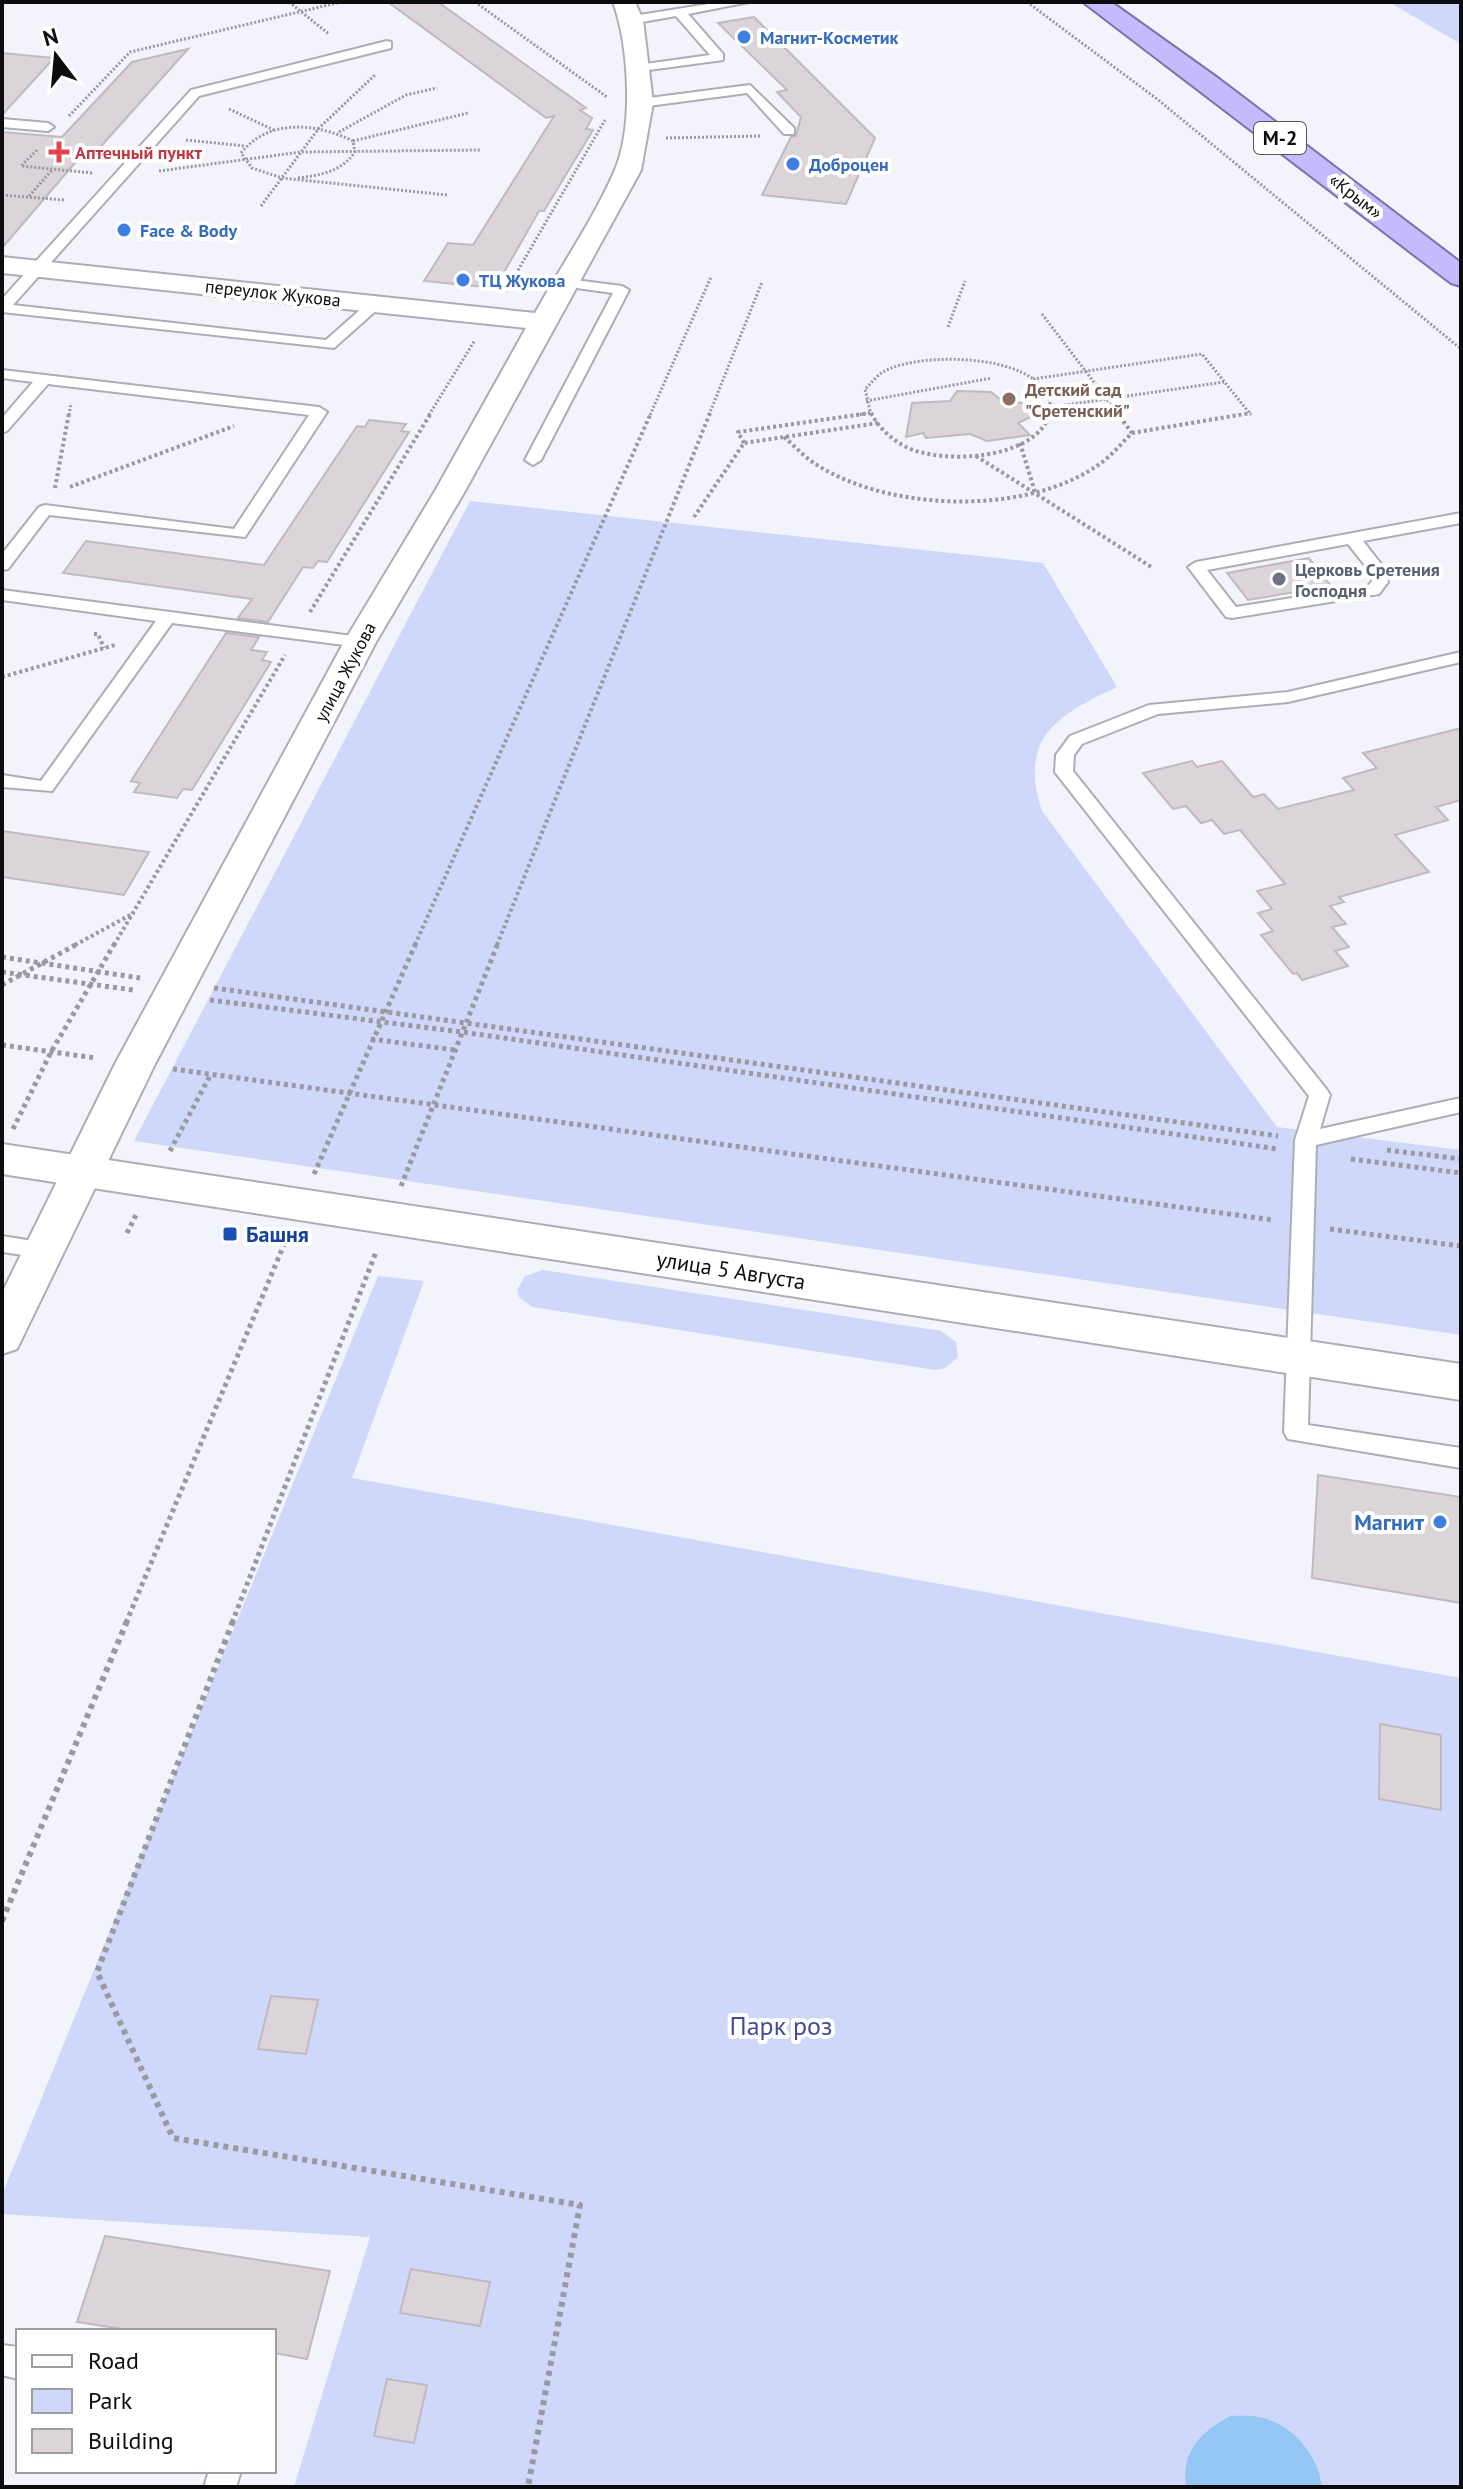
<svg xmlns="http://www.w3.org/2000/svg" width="1463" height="2489" viewBox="0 0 1463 2489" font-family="'PT Sans',sans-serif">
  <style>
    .green { fill: #cfd7fb }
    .water { fill: #95c7f4 }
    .building { fill: #dbd5da; stroke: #c0b9bf; stroke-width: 2 }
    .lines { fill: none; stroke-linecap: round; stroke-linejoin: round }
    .service-casing { stroke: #adaeb5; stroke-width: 4 }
    .minor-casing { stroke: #adaeb5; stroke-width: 4 }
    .tertiary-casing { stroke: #adaeb5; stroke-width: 4 }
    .trunk-casing { stroke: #7973a8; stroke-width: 4 }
    .path-far3 { stroke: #99999f; stroke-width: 3; stroke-dasharray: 2 2; stroke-linecap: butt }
    .path-far2 { stroke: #99999f; stroke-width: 4; stroke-dasharray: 3 3; stroke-linecap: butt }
    .path-far1 { stroke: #99999f; stroke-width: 5; stroke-dasharray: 4 4; stroke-linecap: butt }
    .path { stroke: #99999f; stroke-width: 6; stroke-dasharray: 5 5; stroke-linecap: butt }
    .service { fill: #fff; fill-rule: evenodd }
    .minor { fill: #fff; fill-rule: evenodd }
    .tertiary { fill: #fff; fill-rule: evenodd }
    .trunk { fill: #c3bbfc; fill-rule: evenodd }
    .shop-dot { fill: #3f7fe0; stroke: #fff; stroke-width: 3 }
    .health-dot { fill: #e0444e; stroke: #fff; stroke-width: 3 }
    .education-dot { fill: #8d6e63; stroke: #fff; stroke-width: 3 }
    .worship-dot { fill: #6b7280; stroke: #fff; stroke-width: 3 }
    .transit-dot { fill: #1a4fb4; stroke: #fff; stroke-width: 3 }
    .labels { text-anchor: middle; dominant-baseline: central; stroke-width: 8; stroke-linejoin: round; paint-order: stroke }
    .far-shop-label { font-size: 18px; font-weight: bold; fill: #366cbe; stroke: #fff; text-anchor: start }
    .far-health-label { font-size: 18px; font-weight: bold; fill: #be3a42; stroke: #fff; text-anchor: start }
    .far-street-label { font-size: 18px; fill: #0c0c0f; stroke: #fff }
    .far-education-label { font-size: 18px; font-weight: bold; fill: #785e54; stroke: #fff; text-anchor: start }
    .far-worship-label { font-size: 18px; font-weight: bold; fill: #5b616d; stroke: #fff; text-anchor: start }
    .shield { fill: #fff; stroke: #555557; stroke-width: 2 }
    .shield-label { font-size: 20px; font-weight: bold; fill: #0c0c0f }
    .transit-label { font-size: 22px; font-weight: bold; fill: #164399; stroke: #fff; text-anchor: start }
    .street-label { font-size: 22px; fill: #0c0c0f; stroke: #fff }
    .shop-label { font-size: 22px; font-weight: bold; fill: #366cbe; stroke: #fff; text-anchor: end }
    .near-park-label { font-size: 26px; fill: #444c92; stroke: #fff }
  </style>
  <rect width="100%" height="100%" fill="#f2f3fb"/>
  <g class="green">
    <polygon points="1389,2 1461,2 1461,44"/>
    <path d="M470,501L1043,563L1117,687C1057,715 1018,738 1042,811L1277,1127L1461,1150V1335L134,1141Z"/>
    <polygon points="543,1270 941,1331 956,1342 958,1357 945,1368 935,1370 532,1307 519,1297 517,1290 525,1276"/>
    <polygon points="378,1276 424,1281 352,1478 1461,1678 1461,2487 294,2487 370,2237 2,2214 2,2195"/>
  </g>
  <path class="water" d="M1230,2416C1241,2416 1253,2415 1263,2418C1294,2426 1318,2455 1322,2487H1186C1181,2451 1201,2432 1230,2416Z"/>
  <g class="building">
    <polygon points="388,2 438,2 586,108 580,110 592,118 586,129 593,130 544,211 539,211 495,288 424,281 448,243 473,245 554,116 546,118"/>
    <polygon points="754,17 875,138 846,204 762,195 791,137 796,136 801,117 777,92 787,90 718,23"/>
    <polygon points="188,49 95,153 80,157 2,248 2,132 62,137 132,62"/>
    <polygon points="2,53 54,58 2,115"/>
    <polygon points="957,391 991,392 1002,401 1054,406 1018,423 1030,435 987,441 970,434 926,438 923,433 906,437 912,403 950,401"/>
    <polygon points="369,420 406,424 401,431 409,432 327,562 318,561 313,568 303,567 268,622 238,618 252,599 63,573 86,541 264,565 357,426 365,427"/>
    <polygon points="1309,558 1331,586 1248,600 1227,573"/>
    <polygon points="226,633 259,637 251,650 267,652 262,660 271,662 192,790 183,789 177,798 134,792 140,783 131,781"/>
    <polygon points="1461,728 1461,800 1436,807 1448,820 1395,835 1429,872 1339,897 1344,902 1330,906 1346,924 1332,927 1349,947 1335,951 1348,966 1302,980 1297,973 1293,974 1261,935 1273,931 1258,913 1272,909 1257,891 1285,884 1240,830 1224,834 1212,820 1201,823 1186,806 1173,809 1143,773 1192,761 1197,767 1222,761 1253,797 1264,794 1278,809 1354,790 1343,778 1377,768 1363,753"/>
    <polygon points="2,831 78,842 149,852 124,895 2,877"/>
    <polygon points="1318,1475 1461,1497 1461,1603 1312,1578"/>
    <polygon points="1380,1724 1441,1735 1441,1810 1379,1799"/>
    <polygon points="271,1996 318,2000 306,2054 258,2049"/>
    <polygon points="105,2236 330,2271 307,2359 274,2353 274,2331 135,2331 77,2322"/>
    <polygon points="411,2269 490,2282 480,2326 400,2313"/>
    <polygon points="387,2379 427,2385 414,2443 374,2436"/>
  </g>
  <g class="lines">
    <defs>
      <g id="service">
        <polygon points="721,2 749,2 688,14 723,54 723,60 634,72 634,66 638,65 710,55 676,16 631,24 625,20 627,17"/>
        <polygon points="387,41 391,42 391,48 199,96 13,305 326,340 370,301 380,301 380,307 334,348 2,312 2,299 191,90"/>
        <polygon points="750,85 794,128 794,134 784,134 747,93 641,107 635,103 641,99"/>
        <polygon points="2,119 48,123 54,127 48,131 2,127"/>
        <polygon points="567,279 622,286 629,290 541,460 533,465 525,460 613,293 562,286 560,283"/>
        <polygon points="2,370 319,407 327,412 245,537 49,515 8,569 2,570 2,554 39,507 45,505 234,529 309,415 48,384 7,431 2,433 2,418 33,382 2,378"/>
        <path d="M1461,513V523L1363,541L1384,568L1388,582L1379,594L1373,595L1232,618L1226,617L1188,567L1196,562ZM1348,544L1368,569L1372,581L1368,586L1236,607L1207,570Z"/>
        <polygon points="2,590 360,637 369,642 360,647 172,623 52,791 2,787 2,775 41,781 156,621 2,600"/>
        <polygon points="1461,652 1461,662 1288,702 1158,714 1082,744 1074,755 1073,771 1327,1090 1330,1095 1320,1129 1461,1098 1461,1112 1316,1145 1308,1425 1461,1448 1461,1468 1288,1439 1284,1432 1295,1140 1309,1096 1055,772 1056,755 1070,736 1149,705 1288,692"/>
        <polygon points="2,1236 52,1244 55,1250 52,1256 44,1258 2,1252"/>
        <polygon points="2,2345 18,2347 18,2379 2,2375"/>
        <polygon points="209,2471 241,2471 236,2487 204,2487"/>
      </g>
      <path id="minor" d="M613,2H635L643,20L653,103L641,170L465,491L376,642L155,1064L17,1349L2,1354V1293L115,1064L344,642L435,491L526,328L2,273V257L535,313C561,266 593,220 614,172C634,128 629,46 613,2Z"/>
      <polygon id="tertiary" points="2,1144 1461,1364 1461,1400 2,1174"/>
      <polygon id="trunk" points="1083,2 1111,2 1219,79 1461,263 1461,286 1451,283"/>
    </defs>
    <use href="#service" class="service-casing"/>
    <use href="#minor" class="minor-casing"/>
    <use href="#tertiary" class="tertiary-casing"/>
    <use href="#trunk" class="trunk-casing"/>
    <g class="path-far3">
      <polyline points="289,2 329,34"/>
      <polyline points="475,2 607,97"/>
      <polyline points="1027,2 1157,99 1461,349"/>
      <polyline points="229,109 274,130"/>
      <polyline points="69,116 130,52 341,2"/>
      <polyline points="339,132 406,95 437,88"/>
      <polyline points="666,138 760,136"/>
      <polyline points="186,140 245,146"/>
      <polyline points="353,141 468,113"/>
      <polyline points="37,150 21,166 93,173"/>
      <polyline points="159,171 301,152 480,150"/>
      <path d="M298,178C321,175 341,172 355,152L353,141C316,123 269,118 241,153L252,168L282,178L447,195"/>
      <polyline points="2,195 64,200"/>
      <polyline points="29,196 53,169"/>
      <polyline points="261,206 319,128 376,74"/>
      <polyline points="506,291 605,120"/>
      <polyline points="1042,314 1119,415"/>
      <polyline points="948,327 965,281"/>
      <polyline points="1033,379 1202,354 1251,415"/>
      <polyline points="866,401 992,378"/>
      <polyline points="1052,407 1224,382"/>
      <polyline points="69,415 71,403"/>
      <polyline points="429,415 475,340"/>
      <polyline points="650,415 711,277"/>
      <polyline points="709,415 762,282"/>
      <polyline points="856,415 872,413"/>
      <path d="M871,415L865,389C871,384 876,376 883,372C919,350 1059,352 1050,415"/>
    </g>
    <g class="path-far2">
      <path d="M871,413C879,428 891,439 906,447C943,465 1037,460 1050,413"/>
      <polyline points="1132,433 1251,413"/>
      <path d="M784,437C795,446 805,458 817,465C891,512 1029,516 1101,463C1112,455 1122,443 1132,433L1117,413"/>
      <polyline points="744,443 738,432 870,413"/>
      <polyline points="1020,443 1035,492"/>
      <polyline points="976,456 1153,568"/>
      <polyline points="70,487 234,426"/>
      <polyline points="55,488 69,413"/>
      <polyline points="694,517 744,443 878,423"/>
      <polyline points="310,612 431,413"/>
      <polyline points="94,634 98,634 104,648"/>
      <polyline points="2,677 115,645"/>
      <polyline points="75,945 134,913"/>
      <polyline points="114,945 285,655"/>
      <polyline points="415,945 651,413"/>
      <polyline points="497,945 710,413"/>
    </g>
    <g class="path-far1">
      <polyline points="2,957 140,978"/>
      <polyline points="2,972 133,990"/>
      <polyline points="2,985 79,943"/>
      <polyline points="214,988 1278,1136"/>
      <polyline points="210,1000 462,1032 1278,1149"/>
      <polyline points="371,1039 455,1050"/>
      <polyline points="2,1045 96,1058"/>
      <polyline points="173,1069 1273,1220"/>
      <polyline points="13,1129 51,1052 115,943"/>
      <polyline points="1387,1150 1461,1159"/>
      <polyline points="170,1151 211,1074"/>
      <polyline points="1351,1159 1461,1173"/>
      <polyline points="314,1174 416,943"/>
      <polyline points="401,1186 498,943"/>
      <polyline points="1330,1229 1461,1246"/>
      <polyline points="127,1233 137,1213"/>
      <polyline points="126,1623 288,1235"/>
      <polyline points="232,1623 376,1252"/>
    </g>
    <g class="path">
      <polyline points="233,1621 97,1972 173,2138 580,2205 528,2487"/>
      <polyline points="2,1921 127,1621"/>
    </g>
    <use href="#service" class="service"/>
    <use href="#minor" class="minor"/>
    <use href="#tertiary" class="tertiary"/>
    <use href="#trunk" class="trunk"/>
  </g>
  <g class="shop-dot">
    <circle cx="744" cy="37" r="8"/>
    <circle cx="793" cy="164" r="8"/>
    <circle cx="124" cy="230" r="8"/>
    <circle cx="463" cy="280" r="8"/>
    <circle cx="1440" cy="1522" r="8"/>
  </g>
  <path class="health-dot" d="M55 140h8v8h8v8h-8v8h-8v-8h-8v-8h8z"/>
  <circle class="education-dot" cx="1009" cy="399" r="8"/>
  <circle class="worship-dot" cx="1279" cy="579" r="8"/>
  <rect class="transit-dot" x="222" y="1226" width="16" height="16" rx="4"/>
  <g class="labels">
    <g class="far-shop-label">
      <text x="760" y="37">Магнит-Косметик</text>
      <text x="809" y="164">Доброцен</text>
      <text x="140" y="230">Face &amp; Body</text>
      <text x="479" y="280">ТЦ Жукова</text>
    </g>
    <g class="far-health-label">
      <text x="75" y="152">Аптечный пункт</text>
    </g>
    <g class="far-street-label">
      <text transform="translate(1356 196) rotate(38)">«Крым»</text>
      <text transform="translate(273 293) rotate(6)">переулок Жукова</text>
      <text transform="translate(345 672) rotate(-62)">улица Жукова</text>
    </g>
    <g class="far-education-label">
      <text x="1025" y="389">Детский сад<tspan x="1025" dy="21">"Сретенский"</tspan></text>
    </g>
    <g class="far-worship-label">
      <text x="1295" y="569">Церковь Сретения<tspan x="1295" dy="21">Господня</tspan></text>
    </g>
    <rect class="shield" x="1254" y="122" width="52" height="32" rx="6"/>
    <g class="shield-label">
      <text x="1280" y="138">М-2</text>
    </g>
    <g class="transit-label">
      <text x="246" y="1234">Башня</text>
    </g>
    <g class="street-label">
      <text transform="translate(731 1270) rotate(9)">улица 5 Августа</text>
    </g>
    <g class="shop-label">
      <text x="1424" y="1522">Магнит</text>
    </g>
    <g class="near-park-label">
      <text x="781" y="2025">Парк роз</text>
    </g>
  </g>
  <rect width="1463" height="2489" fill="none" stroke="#0c0c0f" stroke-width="8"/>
  <rect x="16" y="2329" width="260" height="144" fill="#ffffff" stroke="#9e9e9f" stroke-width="2"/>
  <rect x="32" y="2355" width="40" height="12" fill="#ffffff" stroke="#9e9e9f" stroke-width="2"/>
  <text x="88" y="2369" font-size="24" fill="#0c0c0f">Road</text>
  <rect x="32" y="2389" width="40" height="24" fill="#cfd7fb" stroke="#9e9e9f" stroke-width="2"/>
  <text x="88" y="2409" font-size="24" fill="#0c0c0f">Park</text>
  <rect x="32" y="2429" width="40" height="24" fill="#dbd5da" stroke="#9e9e9f" stroke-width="2"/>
  <text x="88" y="2449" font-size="24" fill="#0c0c0f">Building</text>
  <g transform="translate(56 56) rotate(344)" stroke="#ffffff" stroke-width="6" paint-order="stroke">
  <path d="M0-6L14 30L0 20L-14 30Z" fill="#0c0c0f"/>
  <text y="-12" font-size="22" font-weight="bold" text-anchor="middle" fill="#0c0c0f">N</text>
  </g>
</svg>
